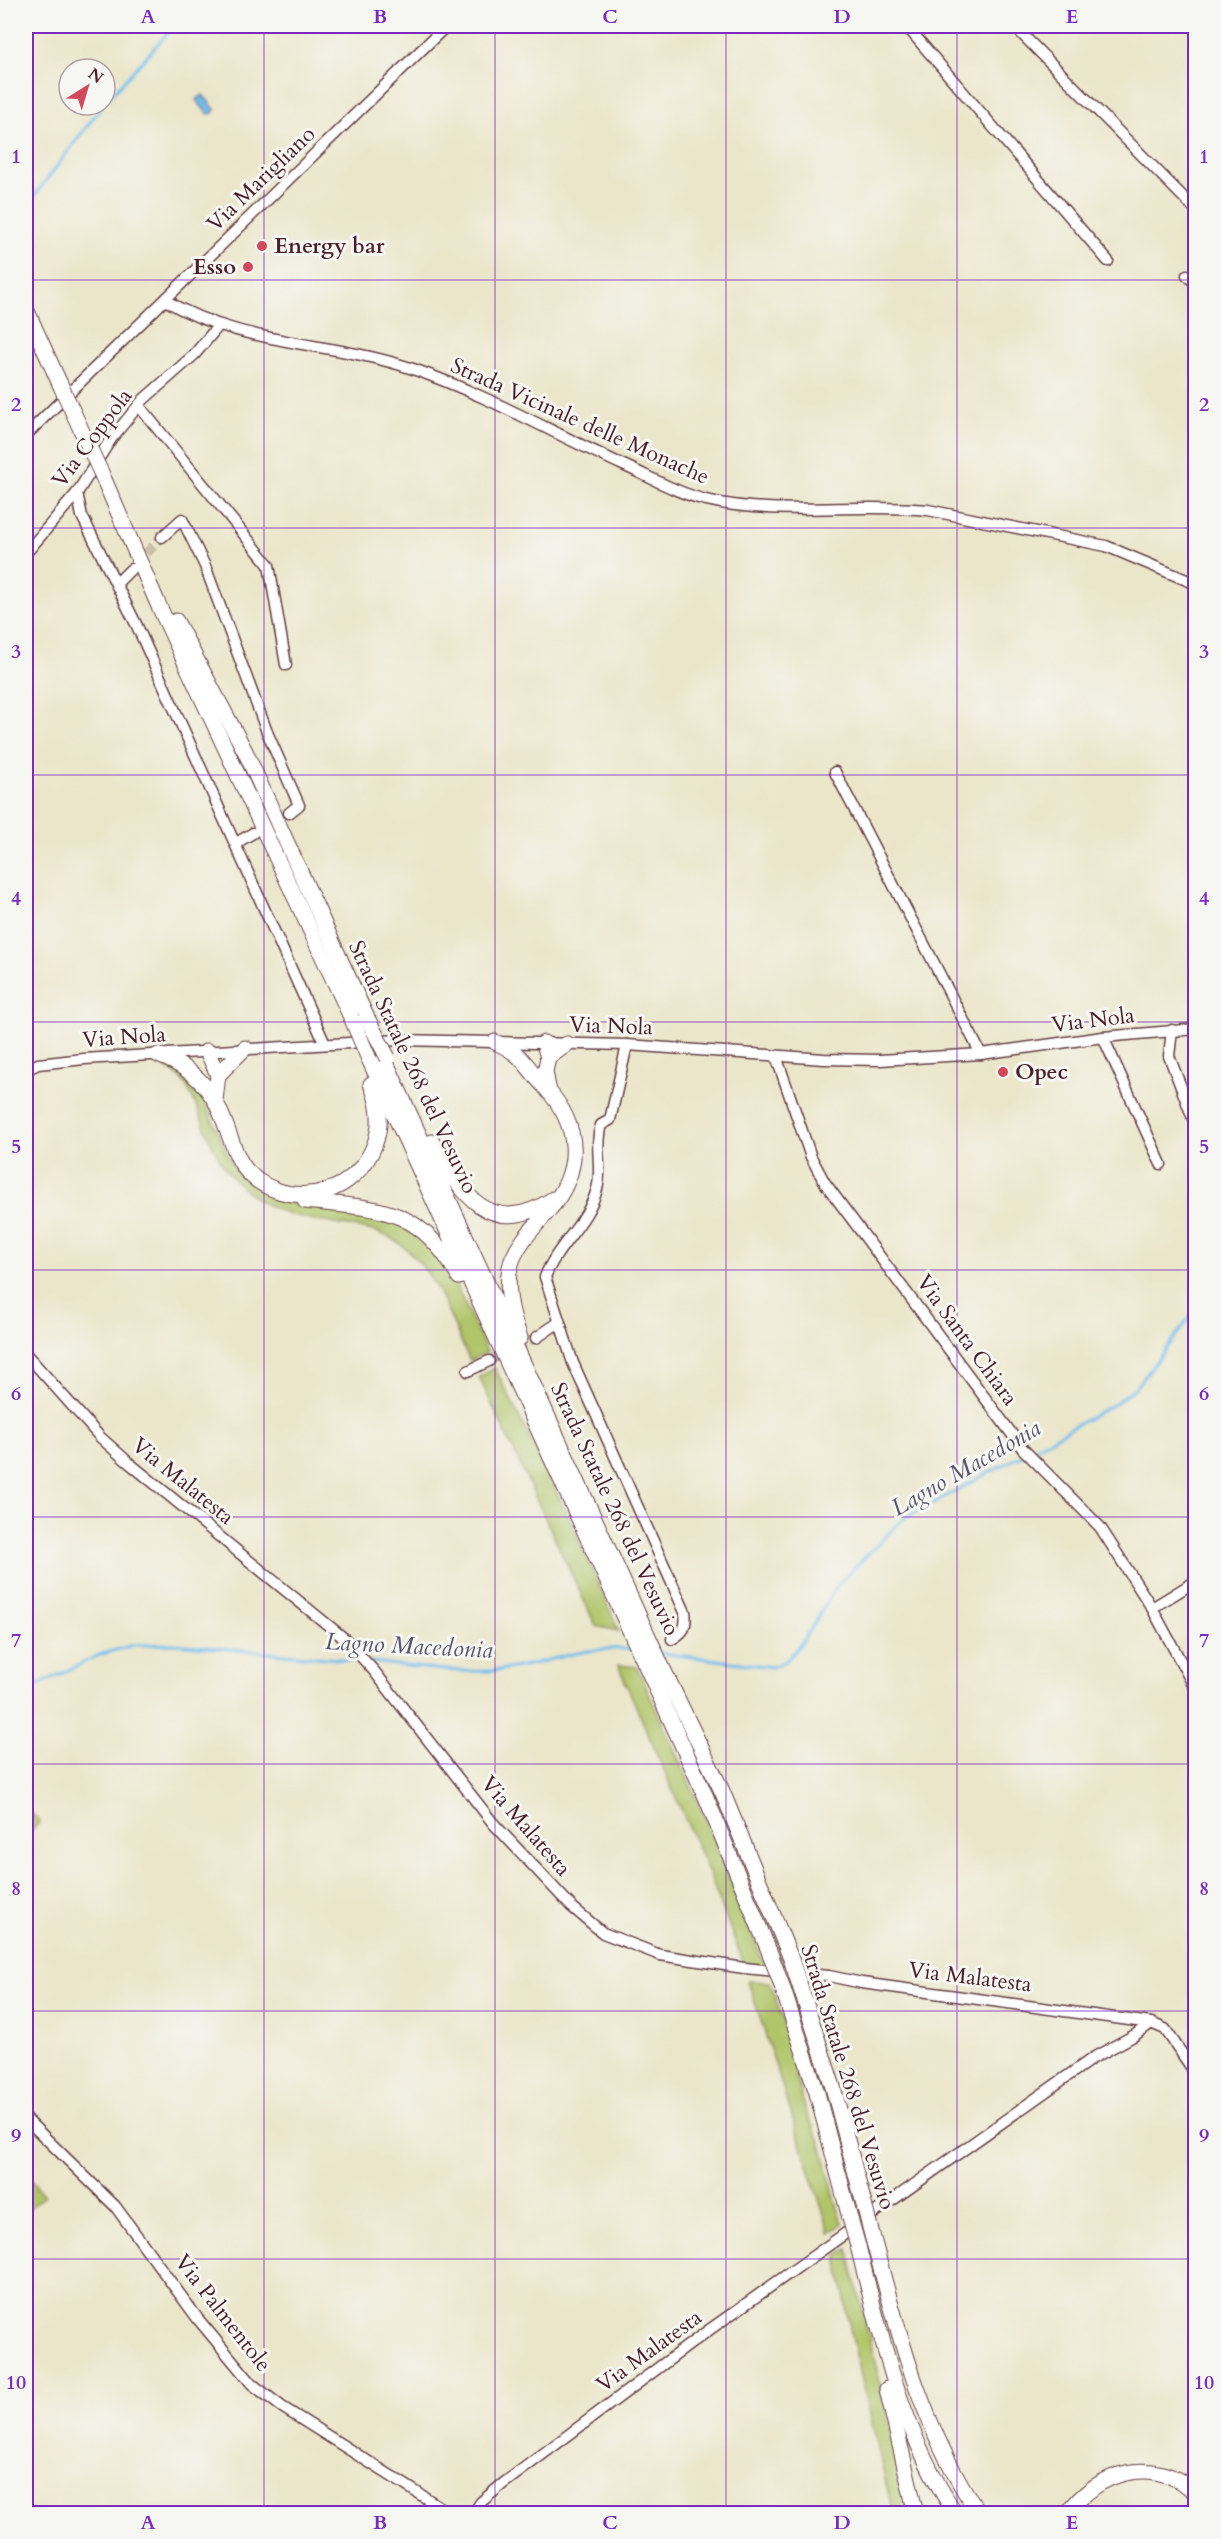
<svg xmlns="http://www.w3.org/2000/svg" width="1221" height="2539" viewBox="0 0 1221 2539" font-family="Cardo,serif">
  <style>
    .green { fill: #b0c569; stroke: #7d724a; stroke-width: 1.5 }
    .water { fill: url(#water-waves); stroke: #5e6e8c; stroke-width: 1.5 }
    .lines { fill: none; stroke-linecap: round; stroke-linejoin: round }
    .stream { stroke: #73bdec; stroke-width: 3 }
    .minor-tunnel { stroke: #cbbeaa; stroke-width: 10; stroke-dasharray: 10 5; stroke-linecap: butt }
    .minor-casing { stroke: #623d43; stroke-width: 13 }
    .highway-casing { stroke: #623d43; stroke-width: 17 }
    .minor { stroke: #fff; stroke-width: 10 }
    .highway { stroke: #fff; stroke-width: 15 }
    .highway-bridge-casing { stroke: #623d43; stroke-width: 17; stroke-linecap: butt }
    .highway-bridge { stroke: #fff; stroke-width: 15 }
    .grid { fill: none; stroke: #7b2cbf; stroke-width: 1.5; stroke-opacity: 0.55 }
    .poi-dot { fill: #d1495b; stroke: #f6f6f2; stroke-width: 2 }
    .labels { text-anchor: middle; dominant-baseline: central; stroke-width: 6; stroke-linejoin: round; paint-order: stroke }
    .street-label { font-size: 22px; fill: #4a1f2b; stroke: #f6f6f2 }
    .poi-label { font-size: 22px; font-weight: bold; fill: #4a1f2b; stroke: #f6f6f2; text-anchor: start }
    .water-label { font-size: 24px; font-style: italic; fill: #58566f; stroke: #f6f6f2 }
    .neatline { fill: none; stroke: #7b2cbf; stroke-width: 2 }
    .grid-label { font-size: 20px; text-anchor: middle; font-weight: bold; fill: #7b2cbf }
  </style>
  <defs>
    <pattern id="water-waves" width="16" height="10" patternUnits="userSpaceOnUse" patternTransform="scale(1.5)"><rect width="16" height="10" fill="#73bdec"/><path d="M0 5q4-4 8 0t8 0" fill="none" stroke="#6099bf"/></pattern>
  </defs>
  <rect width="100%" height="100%" fill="#f6f6f2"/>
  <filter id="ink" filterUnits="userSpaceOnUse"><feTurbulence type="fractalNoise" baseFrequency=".0167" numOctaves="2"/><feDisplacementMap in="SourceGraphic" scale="12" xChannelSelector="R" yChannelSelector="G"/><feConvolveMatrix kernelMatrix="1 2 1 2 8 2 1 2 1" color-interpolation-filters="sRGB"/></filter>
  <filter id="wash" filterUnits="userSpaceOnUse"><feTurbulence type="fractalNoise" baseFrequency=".008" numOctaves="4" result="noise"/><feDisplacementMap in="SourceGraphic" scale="24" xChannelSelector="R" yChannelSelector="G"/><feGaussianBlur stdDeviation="1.35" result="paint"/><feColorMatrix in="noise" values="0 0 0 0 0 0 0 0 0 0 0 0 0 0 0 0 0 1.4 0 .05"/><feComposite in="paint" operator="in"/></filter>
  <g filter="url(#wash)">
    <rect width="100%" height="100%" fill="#ebe6ca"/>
    <g class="green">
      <path d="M160,1062L182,1072L200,1091L230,1160L239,1174L260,1191L297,1205L368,1211L419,1233L449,1270L487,1352L470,1361C450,1319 433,1260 389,1237C372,1229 353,1227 335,1224C308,1219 277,1214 254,1197C208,1163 211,1129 186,1085C180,1075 166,1069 160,1062Z"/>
      <polygon points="495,1368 565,1509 619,1631 596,1626 479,1377"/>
      <polygon points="618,1665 637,1667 706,1820 765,1967 744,1964 708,1871"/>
      <polygon points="26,1809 40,1821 26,1838"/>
      <polygon points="748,1981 770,1982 792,2048 796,2076 806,2113 820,2141 842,2224 830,2233"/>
      <polygon points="26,2173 44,2196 26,2211"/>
      <polygon points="848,2249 911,2513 893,2513 850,2328 837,2256"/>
    </g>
    <polygon class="water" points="203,95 215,109 213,113 208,114 196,100"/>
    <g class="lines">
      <g class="stream">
        <polyline points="105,102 174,26"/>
        <polyline points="26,207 103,105"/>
        <polyline points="1030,1451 1114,1404 1135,1388 1196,1310"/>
        <polyline points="661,1653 772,1667 787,1660 803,1641 839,1583 903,1519 1024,1454"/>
        <path d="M371,1662C410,1666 450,1673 490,1671C540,1668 582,1643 634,1650"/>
        <polyline points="26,1691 99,1655 133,1645 174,1644 361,1661"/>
      </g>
    </g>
  </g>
  <g filter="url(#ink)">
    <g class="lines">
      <g class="minor-tunnel">
        <polyline points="136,564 162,537"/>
        <polyline points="489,1361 536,1338"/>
      </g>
      <defs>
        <g id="minor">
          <polyline points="1014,26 1196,210"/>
          <polyline points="909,29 1108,261"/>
          <polyline points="1187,275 1196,284"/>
          <path d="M165,300C240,346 332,341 413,369C485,394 553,433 623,465C650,477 677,493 706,500C778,517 855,503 928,510L1106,546L1196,584"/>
          <polyline points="139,406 269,565 286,665"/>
          <polyline points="26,435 446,26"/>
          <polyline points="77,493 82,516 137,626 325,1044"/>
          <polyline points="162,537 182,519 205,566 267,732 299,805 289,813"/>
          <polyline points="26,553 77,493 111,439 143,400 194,355 219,325"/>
          <polyline points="116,584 131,569"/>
          <polyline points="835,772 981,1054"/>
          <polyline points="236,843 253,833"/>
          <polyline points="1172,1030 1169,1056 1196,1126"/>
          <polyline points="1103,1037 1161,1164"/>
          <path d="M627,1045L610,1120L601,1125C594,1146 603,1169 597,1189C588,1223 557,1245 545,1277L573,1363L685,1612C687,1627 684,1632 672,1639"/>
          <polyline points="776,1056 811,1157 825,1183 1023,1449 1100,1527 1152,1608 1196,1690"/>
          <polyline points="26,1070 38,1064 84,1059 398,1040 627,1045 824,1059 880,1060 981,1054 1103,1037 1196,1029"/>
          <polyline points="536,1338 558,1323"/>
          <polyline points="26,1354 100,1437 128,1462 345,1639 374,1671 493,1823 572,1907 603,1933 660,1955 744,1968 829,1976 862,1983 1151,2023"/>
          <polyline points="468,1371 489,1361"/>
          <polyline points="1152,1608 1196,1581"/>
          <polyline points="26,2119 115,2206 198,2319 252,2384 282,2407 451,2514"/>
          <polyline points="473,2514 481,2502 504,2483 709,2330 1093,2058 1135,2035 1151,2023 1165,2029 1196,2074"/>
        </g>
        <g id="highway">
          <polyline points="26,309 60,384"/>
          <polyline points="103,477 158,604 351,1017"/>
          <polyline points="176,621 245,751 366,1016"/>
          <path d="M495,1042C525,1055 524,1065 545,1087C581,1126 583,1170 549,1210C536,1226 521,1239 513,1258C503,1282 511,1314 520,1338"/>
          <polyline points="544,1043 548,1058 545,1072 549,1092"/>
          <polyline points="207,1051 218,1075 215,1100"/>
          <path d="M158,1055C182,1064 201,1077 214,1099C224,1116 229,1137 237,1155C252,1189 292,1201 326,1191C347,1185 366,1167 374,1146C382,1126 380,1104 371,1084"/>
          <polyline points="384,1058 663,1669 722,1791 790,1956"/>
          <polyline points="548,1058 567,1044"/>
          <polyline points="369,1059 706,1797 771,1956"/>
          <polyline points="218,1075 245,1048"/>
          <path d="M432,1142C461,1192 489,1241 553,1199"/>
          <path d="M305,1201C379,1209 419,1205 459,1277"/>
          <polyline points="781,1983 817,2093 850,2218"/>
          <polyline points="799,1983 833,2087 865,2208"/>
          <path d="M872,2235C898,2332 922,2429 979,2514"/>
          <path d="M858,2246C881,2338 902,2433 956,2514"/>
          <polyline points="887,2389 916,2514"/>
          <path d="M1067,2514C1098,2471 1153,2454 1196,2493"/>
        </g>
      </defs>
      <use href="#minor" class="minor-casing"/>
      <use href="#highway" class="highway-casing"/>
      <use href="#minor" class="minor"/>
      <use href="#highway" class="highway"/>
      <defs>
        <g id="highway-bridge">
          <polyline points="60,384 103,477"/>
          <polyline points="366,1016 388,1058"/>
          <polyline points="351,1017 369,1059"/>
          <polyline points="771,1956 781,1983"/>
          <polyline points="790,1956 799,1983"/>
          <polyline points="865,2208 872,2235"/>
          <polyline points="850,2218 858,2246"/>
        </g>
      </defs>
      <use href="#highway-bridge" class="highway-bridge-casing"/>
      <use href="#highway-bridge" class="highway-bridge"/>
    </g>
  </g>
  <path class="grid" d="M264,26V2514M495,26V2514M726,26V2514M957,26V2514M26,280H1196M26,528H1196M26,775H1196M26,1022H1196M26,1270H1196M26,1517H1196M26,1764H1196M26,2011H1196M26,2259H1196"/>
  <g class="poi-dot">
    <circle cx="262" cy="246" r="6"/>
    <circle cx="248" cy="267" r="6"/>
    <circle cx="1003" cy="1072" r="6"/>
  </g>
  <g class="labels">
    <g class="street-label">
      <text transform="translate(261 179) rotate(-44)">Via Marigliano</text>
      <text transform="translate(580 421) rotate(24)">Strada Vicinale delle Monache</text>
      <text transform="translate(92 438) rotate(-53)">Via Coppola</text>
      <text transform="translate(1093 1020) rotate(-7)">Via Nola</text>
      <text transform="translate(611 1026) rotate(2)">Via Nola</text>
      <text transform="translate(124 1037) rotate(-4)">Via Nola</text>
      <text transform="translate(413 1067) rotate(65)">Strada Statale 268 del Vesuvio</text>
      <text transform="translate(967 1340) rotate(54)">Via Santa Chiara</text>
      <text transform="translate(183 1481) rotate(39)">Via Malatesta</text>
      <text transform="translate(615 1509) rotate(65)">Strada Statale 268 del Vesuvio</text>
      <text transform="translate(526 1826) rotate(49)">Via Malatesta</text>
      <text transform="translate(970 1977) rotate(7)">Via Malatesta</text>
      <text transform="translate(848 2077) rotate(73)">Strada Statale 268 del Vesuvio</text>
      <text transform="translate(223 2313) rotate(52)">Via Palmentole</text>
      <text transform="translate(649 2351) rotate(-36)">Via Malatesta</text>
    </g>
    <g class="poi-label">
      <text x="274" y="246">Energy bar</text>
      <text x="236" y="267" text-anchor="end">Esso</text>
      <text x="1015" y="1072">Opec</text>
    </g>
    <g class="water-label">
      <text transform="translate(966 1468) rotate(-30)">Lagno Macedonia</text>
      <text transform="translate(409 1646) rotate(3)">Lagno Macedonia</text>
    </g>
  </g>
  <rect width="1221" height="2539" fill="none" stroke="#f6f6f2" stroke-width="66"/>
  <g transform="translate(87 87) rotate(37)"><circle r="28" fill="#f6f6f2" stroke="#b1a0a2" stroke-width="1.5"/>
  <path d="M0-4.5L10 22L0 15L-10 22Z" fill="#d1495b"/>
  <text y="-9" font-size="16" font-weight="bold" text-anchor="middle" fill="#4a1f2b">N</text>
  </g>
  <rect x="33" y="33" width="1155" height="2473" class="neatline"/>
  <g class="grid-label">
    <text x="148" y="23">A</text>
    <text x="380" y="23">B</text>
    <text x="610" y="23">C</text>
    <text x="842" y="23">D</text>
    <text x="1072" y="23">E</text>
    <text x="16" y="163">1</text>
    <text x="1204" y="163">1</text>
    <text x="16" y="411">2</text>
    <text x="1204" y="411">2</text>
    <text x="16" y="658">3</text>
    <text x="1204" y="658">3</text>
    <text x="16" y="905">4</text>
    <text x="1204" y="905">4</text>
    <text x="16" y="1153">5</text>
    <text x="1204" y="1153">5</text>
    <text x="16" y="1400">6</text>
    <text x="1204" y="1400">6</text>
    <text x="16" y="1647">7</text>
    <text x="1204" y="1647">7</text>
    <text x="16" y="1895">8</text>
    <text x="1204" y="1895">8</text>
    <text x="16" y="2142">9</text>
    <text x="1204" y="2142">9</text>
    <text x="16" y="2389">10</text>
    <text x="1204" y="2389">10</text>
    <text x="148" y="2529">A</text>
    <text x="380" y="2529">B</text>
    <text x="610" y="2529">C</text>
    <text x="842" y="2529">D</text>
    <text x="1072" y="2529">E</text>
  </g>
</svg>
